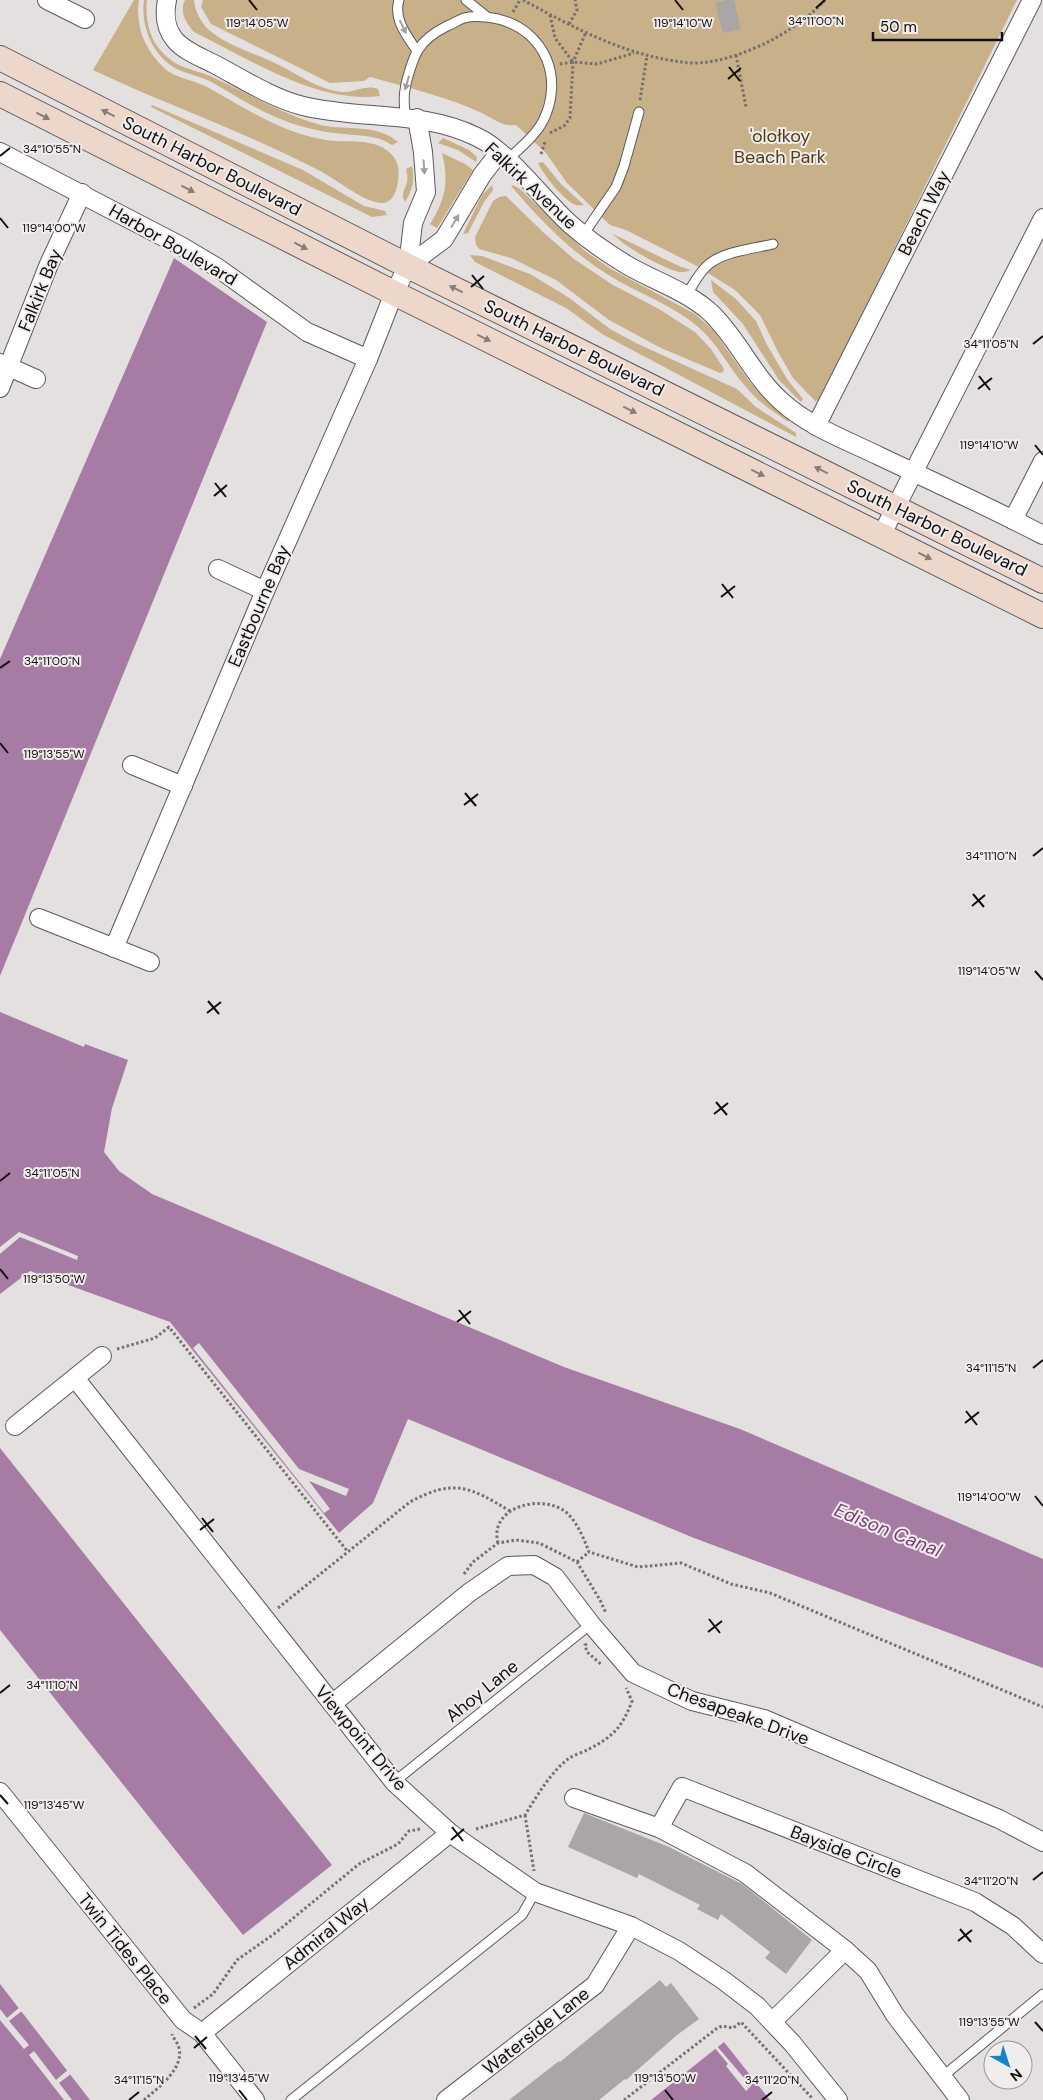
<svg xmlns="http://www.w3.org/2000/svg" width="1043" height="2100" viewBox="0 0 1043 2100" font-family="'DM Sans',sans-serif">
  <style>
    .green { fill: #c8b088 }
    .water { fill: #a77ca4 }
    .pier { fill: #e5e0e0 }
    .building { fill: #aaa6a7 }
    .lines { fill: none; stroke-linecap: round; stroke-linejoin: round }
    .lane-casing { stroke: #5d5959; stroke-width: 11 }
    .street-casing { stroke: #5d5959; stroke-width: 20 }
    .secondary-casing { stroke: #5d5959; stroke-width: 26 }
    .path { stroke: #73706f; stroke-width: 3; stroke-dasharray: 2.5 2.5; stroke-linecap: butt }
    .lane { stroke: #fff; stroke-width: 9 }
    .street { stroke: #fff; stroke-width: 18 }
    .secondary { stroke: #ecd7ca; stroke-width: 24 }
    .oneway { fill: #9f9f9f }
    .oneway2 { fill: #897d75 }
    .ticks { fill: none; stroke: #100f0e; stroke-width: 2 }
    .labels { text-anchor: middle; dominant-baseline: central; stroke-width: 4; stroke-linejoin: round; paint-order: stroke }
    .park-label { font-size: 18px; fill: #513b12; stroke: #f2eded }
    .street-label { font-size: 18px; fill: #100f0e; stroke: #f2eded }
    .water-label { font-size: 19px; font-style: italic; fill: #773f75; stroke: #f2eded }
    .ticks-label { font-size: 12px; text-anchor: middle; fill: #100f0e; stroke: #f2eded; stroke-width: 4; stroke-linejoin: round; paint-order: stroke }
  </style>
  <rect width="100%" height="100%" fill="#e5e0e0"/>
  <g class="green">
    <path d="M134,0H139C135,26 145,50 164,68C175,78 193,80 205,86C246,108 279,132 326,140C345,143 368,138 385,149C398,158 400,167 398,181C397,190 393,203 382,203C365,203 337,180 322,172C248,133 169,106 93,70Z"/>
    <path d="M144,0H147C145,18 149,40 163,53C177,68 192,69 210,76C248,93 281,114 321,125C347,131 376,123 398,142L392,145C377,135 362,136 345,134C330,133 314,130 300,126C269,117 242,100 215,84C203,77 191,75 179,70C154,59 140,27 144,0Z"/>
    <path d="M185,0H194C195,12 201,22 209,30C229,47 258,54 281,66C300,76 318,89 341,92C353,93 366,84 378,89L380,96C317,104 249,59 194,32C186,23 179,12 185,0Z"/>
    <path d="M203,0H1017L819,401L817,400L816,402L793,378L778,352L760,315L735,290L695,265L626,230L610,225L567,183L546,153L516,125C504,127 495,120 484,114C448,97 409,88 370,77L364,81L330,83L211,24L201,7Z"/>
    <polygon points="152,105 303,170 364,206 385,211 387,215 372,217 366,214 151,107"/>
    <polygon points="443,138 469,150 477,157 476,162 458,150 438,143"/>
    <path d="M442,153L465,164L473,170L437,228L430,224C446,199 449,181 442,153Z"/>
    <path d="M543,162L561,184L584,205C583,205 577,206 576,205C565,202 542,173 538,163Z"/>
    <path d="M412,166C415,180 413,189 405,202C400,194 405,190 407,182C408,178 407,173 406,169Z"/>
    <polygon points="492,185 493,190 484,202 468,233 463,234 482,195"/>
    <path d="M513,185L520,189L585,251L611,269L695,314L713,330L750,382L770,404L792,420L787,421C772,411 757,401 746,387C728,367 717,342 696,325C670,304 638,293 610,276C571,252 541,221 511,186Z"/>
    <polygon points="506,196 544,233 574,259 613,285 659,309 695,332 711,349 724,369 723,372 720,373 661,348 609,320 556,280 511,258 479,249 476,245 475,237 493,201 499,197"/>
    <path d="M613,234L679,266L691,270C688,271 683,273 679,272C664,269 623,246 613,234Z"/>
    <polygon points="470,255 482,256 530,274 568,297 610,329 638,344 737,389 756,407 796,433 796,437 602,334 566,308 475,262"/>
    <polygon points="711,280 736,299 756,321 766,343 787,379 803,399 801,402 779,380 743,324 713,292"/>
  </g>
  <g class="water">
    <polygon points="174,258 267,322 0,976 0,659"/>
    <polygon points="0,1012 84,1047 85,1044 128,1060 112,1108 104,1152 119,1171 152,1194 564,1367 740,1429 1043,1559 1043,1668 694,1538 408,1419 373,1503 339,1533 170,1322 30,1271 0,1294"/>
    <polygon points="0,1448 332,1865 243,1935 0,1630"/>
    <polygon points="0,1984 90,2100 0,2100"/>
    <polygon points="724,2042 770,2100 651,2100"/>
  </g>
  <g class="pier">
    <polygon points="19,1232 78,1256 77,1260 20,1237 0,1254 0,1247"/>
    <polygon points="199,1343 299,1469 349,1489 346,1496 309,1481 330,1509 324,1513 193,1348"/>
    <polygon points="20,2007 23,2010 9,2021 29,2045 24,2049 0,2020 0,2009 7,2018"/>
    <polygon points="716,2045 751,2086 746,2091 726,2066 728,2064 714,2047"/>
    <polygon points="34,2051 56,2080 69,2069 72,2073 59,2083 72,2100 64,2100 29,2055"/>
  </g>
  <g class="building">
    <polygon points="727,0 734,0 741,29 723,33 715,3"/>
    <polygon points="584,1813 669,1847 742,1884 812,1940 786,1974 765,1958 770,1952 721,1914 718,1920 697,1909 700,1905 639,1874 637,1878 568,1847"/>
    <polygon points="660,1980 666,1987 671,1983 699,2019 677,2035 626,2080 625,2079 599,2100 509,2100 559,2061 560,2062"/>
  </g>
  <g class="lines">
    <defs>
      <g id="lane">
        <path d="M399,0C393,19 407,36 417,51"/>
        <polyline points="466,0 486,16"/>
        <path d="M405,117C405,108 403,98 405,90C406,81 413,58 418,50C424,40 437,31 447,26C453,24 458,20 464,18C475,15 488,17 498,19C546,31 564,79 543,121C535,136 519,149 507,160"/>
        <polyline points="583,235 616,187 624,166 639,112"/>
        <path d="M686,296C693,285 699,272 709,264C725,251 753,249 773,244"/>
        <polyline points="394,1782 591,1624"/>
        <polyline points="942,2077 1043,1994"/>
        <polyline points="291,2100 522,1915 535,1892"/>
      </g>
      <g id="street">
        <polyline points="47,0 85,19"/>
        <path d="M167,0C164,15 165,28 175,40C185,52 203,58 216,65C244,80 272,98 303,106C361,120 422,110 477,137C509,152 543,200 570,224C588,240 607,253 627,265C654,281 687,291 711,313C738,339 753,376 781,401C808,426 846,440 879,456C934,482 989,507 1043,535"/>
        <polyline points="0,152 181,246 218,268 307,332 368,359"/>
        <polyline points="408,266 444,239 482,175 499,153"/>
        <polyline points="0,363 36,379"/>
        <polyline points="0,388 49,264 82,193"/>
        <polyline points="816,426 1032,0"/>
        <polyline points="1013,520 1043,461"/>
        <polyline points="882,534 1043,218"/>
        <polyline points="218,569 265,591"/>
        <polyline points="132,765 183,786"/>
        <polyline points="39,918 150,962"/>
        <polyline points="114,948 265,591 368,359 394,293 408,266 413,223 426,192 423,152 417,118"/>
        <polyline points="75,1378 394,1782 450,1833 535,1892 631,1926 679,1951 723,1980 757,2006 772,2022 792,2043 838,2100"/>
        <polyline points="15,1426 102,1356"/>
        <polyline points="332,1704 470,1592 508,1566 534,1565 555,1577 591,1624 633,1673 692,1701 764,1719 999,1819 1043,1842"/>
        <polyline points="0,1792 183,2020 202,2033 255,2100"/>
        <polyline points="574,1798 659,1828 745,1873 845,1950 868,1971 895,2015 960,2100"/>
        <polyline points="659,1828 682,1787 975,1902 1013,1926 1043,1954"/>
        <polyline points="772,2022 845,1950"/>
        <polyline points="202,2033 450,1833"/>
        <polyline points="446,2100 595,1985 631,1926"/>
      </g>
      <g id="secondary">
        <polyline points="0,58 408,266 1043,581"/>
        <polyline points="0,94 394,293 1043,616"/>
      </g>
    </defs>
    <use href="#lane" class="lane-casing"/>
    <use href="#street" class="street-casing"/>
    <use href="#secondary" class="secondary-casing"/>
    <g class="path">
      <path d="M523,0C571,26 620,53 675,61C681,62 687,63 694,63C719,63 748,52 770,41C790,30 810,17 825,0"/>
      <polyline points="513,12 520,0"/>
      <polyline points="550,15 555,38 573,62"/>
      <polyline points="569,24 577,10 575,0"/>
      <polyline points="736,55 746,107"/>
      <polyline points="560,64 573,62 597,64 634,53"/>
      <polyline points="640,100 647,56"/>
      <polyline points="550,133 564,126 570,118 573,62 586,32"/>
      <polyline points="541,154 545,142"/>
      <polyline points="117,1349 155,1338 169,1327 348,1552"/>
      <path d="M498,1543C488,1506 545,1492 568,1514C578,1524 584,1539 589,1552L638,1567L681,1563L731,1584L770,1593L1043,1707"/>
      <polyline points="577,1562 589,1552"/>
      <polyline points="464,1574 473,1562 498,1543 516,1540 539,1543 577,1562 600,1600 606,1613"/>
      <path d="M278,1608L410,1502C454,1478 470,1487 510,1511"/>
      <polyline points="587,1644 585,1645 587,1652 602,1665"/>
      <polyline points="525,1815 534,1871"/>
      <path d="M476,1829L525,1815C537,1796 550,1773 568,1759C574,1755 583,1752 589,1749C613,1737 623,1726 632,1701L626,1688"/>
      <polyline points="194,2008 213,1994 237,1960 274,1934 359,1864 398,1844 409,1831 420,1829"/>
      <path d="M144,2100C158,2088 184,2069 179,2048C178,2043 173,2038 172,2034"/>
      <polyline points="624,2100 716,2029 722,2026 733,2028 741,2022 812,2098"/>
    </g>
    <use href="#lane" class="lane"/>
    <use href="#street" class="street"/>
    <use href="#secondary" class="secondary"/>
  </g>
  <defs><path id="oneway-solid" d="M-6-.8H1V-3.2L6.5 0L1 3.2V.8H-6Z" transform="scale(1.25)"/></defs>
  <g class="oneway">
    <use href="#oneway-solid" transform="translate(403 27) rotate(64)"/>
    <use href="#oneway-solid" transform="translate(407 83) rotate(106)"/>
    <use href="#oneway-solid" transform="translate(424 167) rotate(86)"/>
    <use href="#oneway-solid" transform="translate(455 221) rotate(-59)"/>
  </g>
  <g class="oneway2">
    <use href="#oneway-solid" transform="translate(108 113) rotate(-153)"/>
    <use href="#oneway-solid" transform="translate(43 116) rotate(27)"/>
    <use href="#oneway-solid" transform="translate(188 189) rotate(27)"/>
    <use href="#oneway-solid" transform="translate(301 246) rotate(27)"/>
    <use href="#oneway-solid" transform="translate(456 289) rotate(-154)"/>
    <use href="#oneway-solid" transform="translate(484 338) rotate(26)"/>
    <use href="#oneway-solid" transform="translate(630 410) rotate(26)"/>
    <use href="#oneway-solid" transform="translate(821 470) rotate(-154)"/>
    <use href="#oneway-solid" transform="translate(758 473) rotate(26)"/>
    <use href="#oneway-solid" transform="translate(925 556) rotate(27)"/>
  </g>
  <path class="ticks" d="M249,0L257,10M675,0L683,10M816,8L825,0M729,67L740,81M728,79L741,68M0,156L10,148M0,218L8,228M472,275L483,289M471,287L484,276M1033,344L1043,336M979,376L990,390M978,389L992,378M1035,445L1043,455M215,483L226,497M214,496L227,485M722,584L733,598M721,597L735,586M0,668L10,661M0,743L8,753M465,793L476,806M464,805L478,794M1033,856L1043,848M973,894L984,907M972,906L985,895M1035,971L1043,980M208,1001L219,1014M207,1013L221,1002M716,1102L727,1115M714,1114L728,1103M0,1181L10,1173M0,1269L8,1279M459,1310L470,1324M457,1322L471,1311M1033,1368L1043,1360M966,1411L977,1425M965,1423L979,1412M1035,1496L1043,1506M202,1518L213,1532M200,1530L214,1519M709,1619L720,1633M708,1632L722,1621M0,1693L10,1685M0,1795L8,1804M452,1827L463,1841M451,1840L464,1829M1033,1880L1043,1872M960,1929L971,1942M958,1941L972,1930M1035,2022L1043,2031M195,2036L206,2049M194,2048L207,2037M239,2090L247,2100M665,2090L673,2100M129,2100L139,2092M762,2100L772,2092"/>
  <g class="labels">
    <g class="park-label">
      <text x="780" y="136">'olołkoy<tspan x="780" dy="21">Beach Park</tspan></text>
    </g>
    <g class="street-label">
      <text transform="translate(212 166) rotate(27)">South Harbor Boulevard</text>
      <text transform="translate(531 186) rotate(43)">Falkirk Avenue</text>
      <text transform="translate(924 213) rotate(-63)">Beach Way</text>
      <text transform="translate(173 245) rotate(30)">Harbor Boulevard</text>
      <text transform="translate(40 290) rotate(-68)">Falkirk Bay</text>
      <text transform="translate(574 348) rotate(26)">South Harbor Boulevard</text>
      <text transform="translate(937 528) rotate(26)">South Harbor Boulevard</text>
      <text transform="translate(259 606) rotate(-67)">Eastbourne Bay</text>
      <text transform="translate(482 1691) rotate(-39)">Ahoy Lane</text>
      <text transform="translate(738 1714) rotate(20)">Chesapeake Drive</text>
      <text transform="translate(361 1738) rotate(50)">Viewpoint Drive</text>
      <text transform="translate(846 1852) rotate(21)">Bayside Circle</text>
      <text transform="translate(326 1933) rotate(-39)">Admiral Way</text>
      <text transform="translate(125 1949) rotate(51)">Twin Tides Place</text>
      <text transform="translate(536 2031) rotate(-38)">Waterside Lane</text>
    </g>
    <g class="water-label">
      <text transform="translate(888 1530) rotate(22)">Edison Canal</text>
    </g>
  </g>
  <g class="ticks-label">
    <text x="816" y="25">34°11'00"N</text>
    <text x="257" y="27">119°14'05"W</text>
    <text x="683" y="27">119°14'10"W</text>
    <text x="52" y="153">34°10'55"N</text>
    <text x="54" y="232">119°14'00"W</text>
    <text x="991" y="348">34°11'05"N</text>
    <text x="989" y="449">119°14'10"W</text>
    <text x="52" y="665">34°11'00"N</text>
    <text x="54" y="758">119°13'55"W</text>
    <text x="991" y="860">34°11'10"N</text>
    <text x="989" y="975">119°14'05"W</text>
    <text x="52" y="1177">34°11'05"N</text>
    <text x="54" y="1283">119°13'50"W</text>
    <text x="991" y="1372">34°11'15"N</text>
    <text x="989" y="1501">119°14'00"W</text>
    <text x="52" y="1689">34°11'10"N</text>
    <text x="54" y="1809">119°13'45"W</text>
    <text x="991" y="1885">34°11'20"N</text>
    <text x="989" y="2026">119°13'55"W</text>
    <text x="239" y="2082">119°13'45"W</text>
    <text x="665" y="2082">119°13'50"W</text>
    <text x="139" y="2084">34°11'15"N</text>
    <text x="772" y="2084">34°11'20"N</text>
  </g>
  <g transform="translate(1008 2065) rotate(141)"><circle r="24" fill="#f2eded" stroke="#989494"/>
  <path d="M0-4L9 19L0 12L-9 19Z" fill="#1683cd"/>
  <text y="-8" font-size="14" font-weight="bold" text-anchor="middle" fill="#100f0e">N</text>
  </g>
  <path d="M873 32v8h129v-8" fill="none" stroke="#100f0e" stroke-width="2.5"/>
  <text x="880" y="32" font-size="15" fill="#100f0e" stroke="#f2eded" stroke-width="4" paint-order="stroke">50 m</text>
</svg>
